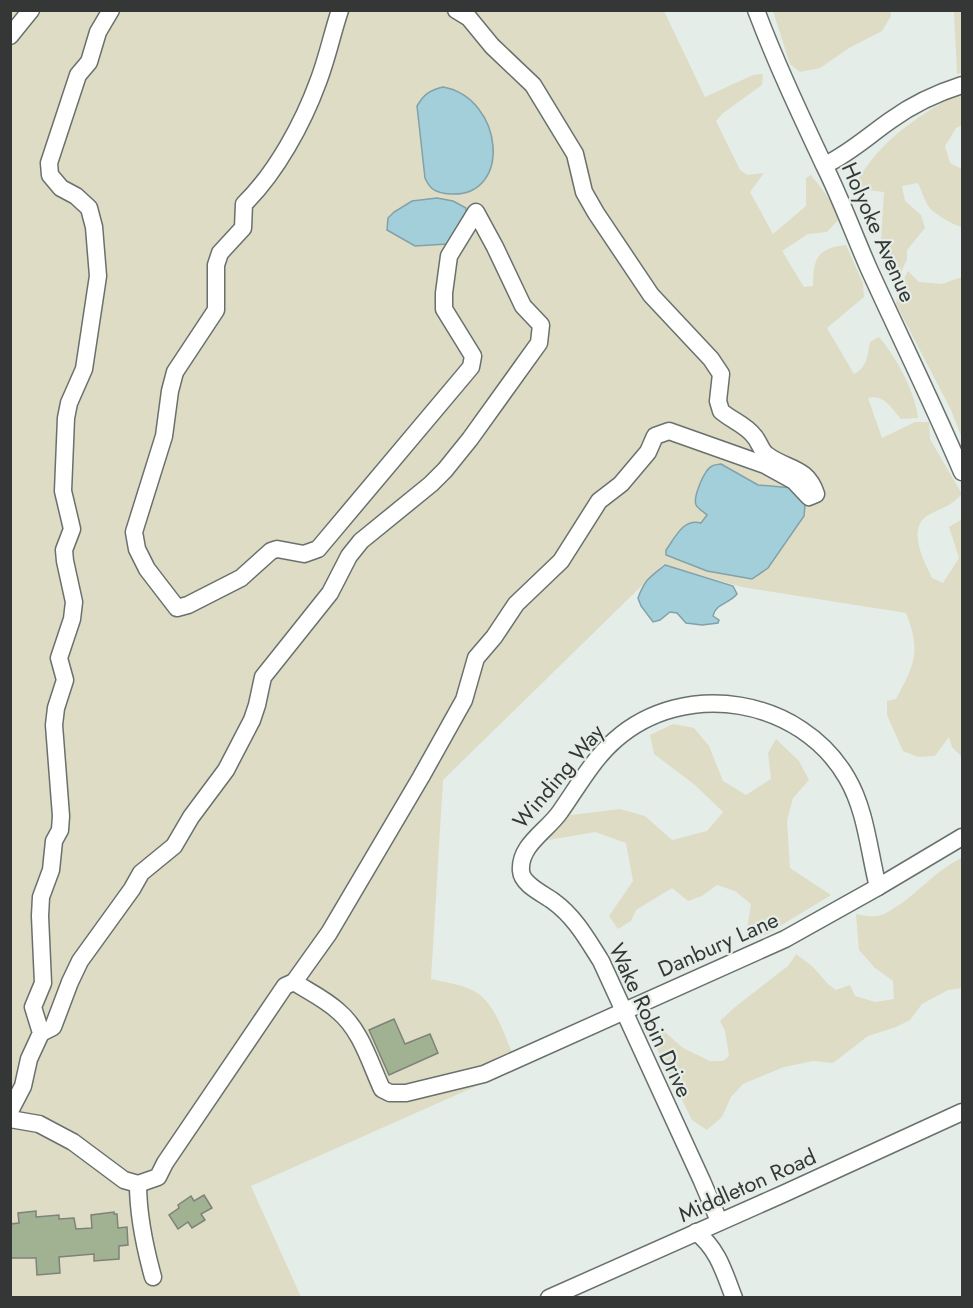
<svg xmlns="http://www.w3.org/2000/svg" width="973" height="1308" viewBox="0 0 973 1308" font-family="Jost,sans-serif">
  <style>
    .green { fill: #dedcc4 }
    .water { fill: #a3cfdb; stroke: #82a1a9; stroke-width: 1.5 }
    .building { fill: #a0b292; stroke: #7e827b; stroke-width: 1.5 }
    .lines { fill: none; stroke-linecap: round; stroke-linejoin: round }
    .minor-casing { stroke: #69716c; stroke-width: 19 }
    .minor { stroke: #fff; stroke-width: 16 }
    .labels { text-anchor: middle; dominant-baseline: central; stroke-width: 4.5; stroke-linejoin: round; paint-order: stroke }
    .street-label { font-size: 22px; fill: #343735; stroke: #e5ede8 }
  </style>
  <rect width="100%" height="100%" fill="#e5ede8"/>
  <g class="green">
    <polygon points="890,10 891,16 882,31 849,48 820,68 800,72 790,64 773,11"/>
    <path d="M10,11H664L705,97L753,75L763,74L762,85L723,113L716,121L740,170L747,175L764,173L750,192L773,234L806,206V178L811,175C822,189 834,202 838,220L827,232L808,234L782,251L804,287L813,286C813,259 817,248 846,245L863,283L864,297L827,328L854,374C868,367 867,356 870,342L879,337C896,357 915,391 918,418L901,419C891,408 884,394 868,398L882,438L915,422H929L930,439L962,494C951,506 944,507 930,514C905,527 924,561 932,578L943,583L959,558L949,527L962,519V757L952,747L949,737L935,756L918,757L903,751L887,715V701L896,699C915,664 921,651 906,613L742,587L663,565L443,780L431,979C444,982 460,984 472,990C494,1000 503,1032 512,1052L475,1069L481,1084L251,1186L301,1297H11Z"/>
    <polygon points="954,11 962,11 962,73 957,74"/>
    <path d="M962,92V125L956,128L945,146L950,163L962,169V227C955,226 933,213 929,207C924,200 922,191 918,183L902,186L905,201L921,215L925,228L907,250V259L899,277L892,271L880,255L884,192L865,190L857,181C883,138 915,119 956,94Z"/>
    <polygon points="908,271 919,282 942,284 962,277 962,438 951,410 896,304 899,287"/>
    <polygon points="673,724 694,728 709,746 723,781 746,795 771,779 768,753 776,739 799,761 809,780 793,798 787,821 790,868 831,895 767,934 745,942 751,904 735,891 717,885 702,896 688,901 672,888 636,910 631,921 618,929 609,916 633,881 626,843 595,832 549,840 563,816 620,809 645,816 672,840 707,831 723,812 695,785 654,754 650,735"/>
    <path d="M962,858L961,895L962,988L948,990L922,1004L910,1020L896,1027L868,1036L833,1063L813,1061L784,1067L743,1084L731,1097L722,1117L707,1130L692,1120L657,1049L650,1029L665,1032L683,1048L710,1061H723L729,1056L725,1031L720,1021L735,1007L788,966L796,954L812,966L828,984L836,990L850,985L855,996L875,1002L894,999L893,981L875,968L859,950L856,914C864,916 875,918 884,914C913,900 933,871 962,858Z"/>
  </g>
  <g class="water">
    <path d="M443,87C504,98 513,198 450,194C437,193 430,190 425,178L417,106C424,94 430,90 443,87Z"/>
    <polygon points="437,198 453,201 466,208 466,213 447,244 415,246 387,230 388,218 394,212 412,201"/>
    <path d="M721,464L758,485L793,488L802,495L805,505L804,516L768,568L752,579L707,571L666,555V550C675,538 683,518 701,523L707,515C704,512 698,509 696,505C693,497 704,470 712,466C713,465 720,464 721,464Z"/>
    <path d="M665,565L733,586L737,594C729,604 716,603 713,616L719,620L718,623L702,625L686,623L677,613L670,612L660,620L653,622L641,606L638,598C645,579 650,577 665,565Z"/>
  </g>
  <g class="building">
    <polygon points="394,1019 405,1044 430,1034 438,1053 389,1075 369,1030"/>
    <polygon points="204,1195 212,1208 201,1214 205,1220 192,1228 188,1222 178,1229 169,1215 179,1208 178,1205 191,1196 194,1201"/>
    <polygon points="36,1211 36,1217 59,1215 59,1219 74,1218 76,1229 92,1228 91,1215 114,1212 114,1214 117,1214 118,1228 127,1227 128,1245 119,1246 119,1259 94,1261 94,1254 59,1257 60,1273 37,1275 36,1258 10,1258 10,1224 19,1223 18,1213"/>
  </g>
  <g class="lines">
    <defs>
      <g id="minor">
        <path d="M756,10C776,63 800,114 824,165C841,199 854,235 869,269C900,337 933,404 962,472"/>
        <polyline points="10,36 31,10"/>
        <path d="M825,165C850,153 868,136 891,120C913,104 937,93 962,85"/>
        <path d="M294,982L329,933L421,777L464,700L476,658L494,637L516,604L561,561L599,501L621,484L648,452L655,436L669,431L765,465L794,481L809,497L816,494C807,466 787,470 767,455C761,451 759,441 754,436C746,425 731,420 721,411L718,401L721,374L711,359L651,295L596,213L584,192L575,154L533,85L492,46L469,18L456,10"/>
        <path d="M41,1033L53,1027L70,982L80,961L132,889L141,873L174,846L191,817L226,770L252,720L257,705L263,677L330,593L349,556L361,541L431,484L445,470L470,439L539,343L541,325L523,306L495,247L476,212L449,256L444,293V309L473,356L471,367L318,549L304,554L277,549L271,551L241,578L188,605L177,608L147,569L137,549L134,532L164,436L170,391L175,372L216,310V265L220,253L243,228L244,204C276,173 303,123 318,82C327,59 332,34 340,10"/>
        <polyline points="10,1111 23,1086 29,1059 41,1033 33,1007 43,983 40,916 41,897 51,870 54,841 60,830 61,816 54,725 56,708 65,680 59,658 72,619 74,602 65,561 64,550 72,529 63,491 66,418 69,403 84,369 98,276 94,227 89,208 76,196 61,188 50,175 49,163 78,75 89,62 98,32 111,10"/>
        <path d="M10,1119L39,1124L73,1142L124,1180L138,1184L158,1177L165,1163L285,986L294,982C308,991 325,999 338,1011C361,1030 370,1063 382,1089L390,1093H406L484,1074L785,939L878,887L962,837"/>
        <path d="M138,1184C138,1215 145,1248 153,1277"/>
        <path d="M719,1221L702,1181L601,961C587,939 575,917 553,901C544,894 522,885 521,871C519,845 547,831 560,812C577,788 593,759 615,740C685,678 801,698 847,778C866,810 869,852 878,887"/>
        <path d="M696,1232C718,1249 724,1272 734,1298"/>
        <polyline points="549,1298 783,1194 962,1112"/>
      </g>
    </defs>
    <use href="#minor" class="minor-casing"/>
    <use href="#minor" class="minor"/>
  </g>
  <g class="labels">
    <g class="street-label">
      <text transform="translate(879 232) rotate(66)">Holyoke Avenue</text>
      <text transform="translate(558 776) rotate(-50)">Winding Way</text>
      <text transform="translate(718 944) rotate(-24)">Danbury Lane</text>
      <text transform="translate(651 1020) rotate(65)">Wake Robin Drive</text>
      <text transform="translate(747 1185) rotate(-24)">Middleton Road</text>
    </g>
  </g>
  <rect width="973" height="1308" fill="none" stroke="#343735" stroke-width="24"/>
</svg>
